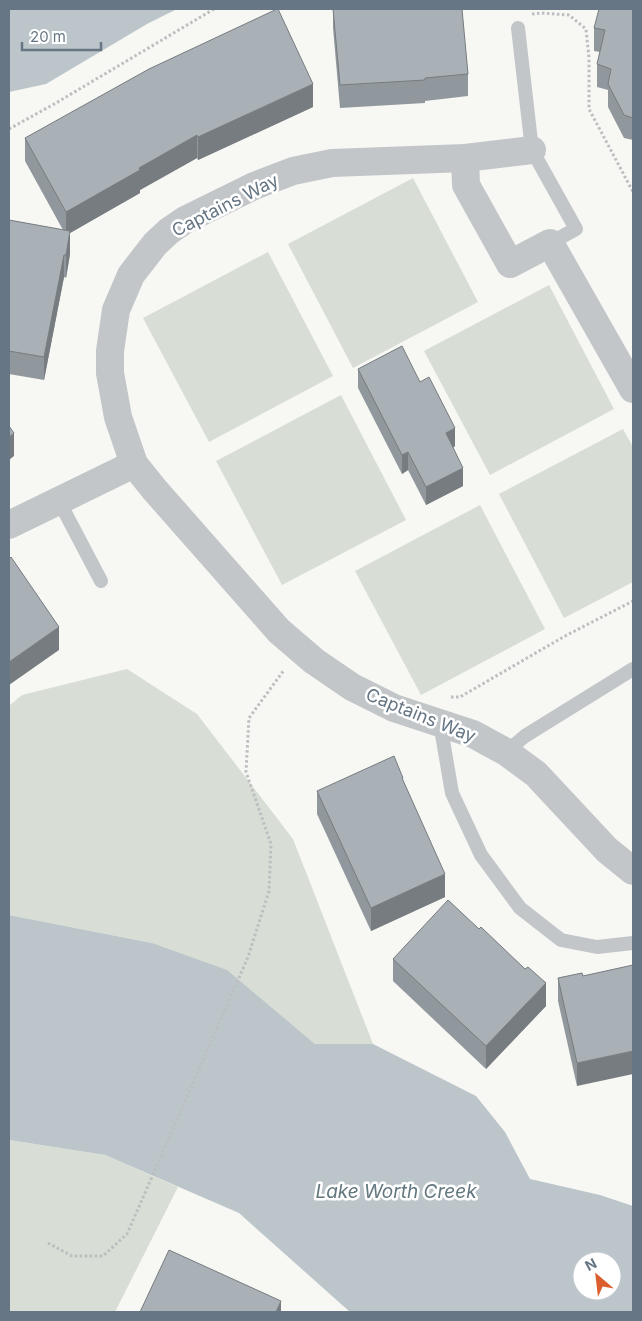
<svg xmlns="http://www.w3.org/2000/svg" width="642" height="1321" viewBox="0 0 642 1321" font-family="Inter,sans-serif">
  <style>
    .green { fill: #d8ded5 }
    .water { fill: #bcc6ca; fill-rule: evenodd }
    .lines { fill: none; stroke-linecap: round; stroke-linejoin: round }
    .path { stroke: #bcbec0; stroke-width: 3; stroke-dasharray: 2.5 2.5; stroke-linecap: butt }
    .service { stroke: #c2c6c9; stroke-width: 14 }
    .minor { stroke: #c2c6c9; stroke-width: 28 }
    .wall { fill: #91989d }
    .shaded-wall { fill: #767c7f }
    .building { fill: #a9b1b6; stroke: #767c7f }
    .labels { text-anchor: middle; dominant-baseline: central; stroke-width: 5; stroke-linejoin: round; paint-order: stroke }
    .street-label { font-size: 18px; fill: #677684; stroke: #fff }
    .water-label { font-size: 19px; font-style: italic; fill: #63777f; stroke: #fff }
  </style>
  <rect width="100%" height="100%" fill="#f7f7f4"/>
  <g class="green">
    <polygon points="413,178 478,302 353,368 288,244"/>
    <polygon points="268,252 333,376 209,442 143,318"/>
    <polygon points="549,285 614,409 490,475 424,351"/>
    <polygon points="341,395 406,520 282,585 216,461"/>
    <polygon points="623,429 633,447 633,582 564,618 499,494"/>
    <polygon points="480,505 545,629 421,695 355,571"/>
    <polygon points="127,669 197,714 293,839 373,1044 315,1044 281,1016 152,943 9,915 9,706 22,695"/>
    <polygon points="9,1140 105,1155 178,1187 115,1312 9,1312"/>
  </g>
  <g class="water">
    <polygon points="9,9 177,9 147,24 46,84 9,92"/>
    <path d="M9,915L152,943L227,970L315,1044H373L476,1096L505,1132L530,1179L600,1195L633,1206V1312H350L239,1213L105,1155L9,1140ZM582,1261H612V1291H582Z"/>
  </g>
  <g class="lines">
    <g class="path">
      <polyline points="532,14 541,13 569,15 586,29 589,58 589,109 633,192"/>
      <polyline points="9,129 56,103 214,9"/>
      <polyline points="451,697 460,697 565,636 633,601"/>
      <polyline points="48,1243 72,1256 103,1256 127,1234 248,957 269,891 271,844 246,772 249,718 284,670"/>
    </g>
    <g class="service">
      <polyline points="518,28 532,150 576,229 550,243"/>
      <polyline points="59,501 101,581"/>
      <polyline points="440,723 452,793 481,855 520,908 561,940 597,947 633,943"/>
      <polyline points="506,752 525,736 633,669"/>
    </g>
    <g class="minor">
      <polyline points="532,150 465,158 332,163 293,171 254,186 185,220 169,231 155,244 131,275 116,310 110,351 110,373 118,417 134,464 154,489 279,631 314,661 352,687 394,708 473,734 506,752 536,774 607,850 633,871"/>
      <polyline points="465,158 466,185 510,264 550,243 633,389"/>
      <polyline points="9,525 134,464"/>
    </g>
  </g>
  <g class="wall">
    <polygon points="333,9 468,74 468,96 425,101 425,103 340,108 333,28"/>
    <polygon points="633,9 633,140 624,138 608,107 608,90 597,87 597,64 600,52 594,51 594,28"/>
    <polygon points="313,107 198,160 197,158 140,190 140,193 70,233 70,254 66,278 64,277 44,380 9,374 9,220 63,230 25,161 25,138"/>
    <polygon points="358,369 420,382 455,446 453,448 463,486 426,505 408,470 402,474 358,388"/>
    <polygon points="403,781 445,897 371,931 317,814 317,791"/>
    <polygon points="393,959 546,1006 486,1069 393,981"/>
    <polygon points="583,976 577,1086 558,1001 558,978"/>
  </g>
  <g class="shaded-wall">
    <polygon points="313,84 313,107 198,160 198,137"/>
    <polygon points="197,135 197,158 140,190 140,193 70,233 70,254 66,278 66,212 139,168"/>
    <polygon points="64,255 64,277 44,380 44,357"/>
    <polygon points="455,428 455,446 446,452 446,433"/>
    <polygon points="14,433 14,456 9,460 9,437"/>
    <polygon points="408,452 408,470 402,474 402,455"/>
    <polygon points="463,468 463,486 426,505 426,487"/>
    <polygon points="59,627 59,650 9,685 9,662"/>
    <polygon points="445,874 445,897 371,931 371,908"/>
    <polygon points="546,983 546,1006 486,1069 486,1046"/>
    <polygon points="633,1051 633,1074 577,1086 577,1063"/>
    <polygon points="281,1301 281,1312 276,1312"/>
  </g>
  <g class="building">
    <polygon points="277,9 278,9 313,84 198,137 197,135 139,168 140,170 66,212 25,138 149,69"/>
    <polygon points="333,9 462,9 468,74 425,78 425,80 340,85"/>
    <polygon points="599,9 633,9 633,118 624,115 608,84 611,69 597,64 605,30 594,28"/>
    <polygon points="9,220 70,231 66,255 64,255 44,357 9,351"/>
    <polygon points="402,346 420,382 429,377 455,428 446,433 463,468 426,487 408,452 402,455 358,369"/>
    <polygon points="9,426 14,433 9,437"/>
    <polygon points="11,557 59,627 9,662 9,559"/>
    <polygon points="394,756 403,778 402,778 445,874 371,908 317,791"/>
    <polygon points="448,900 479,929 481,927 525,969 528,967 546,983 486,1046 393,959"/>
    <polygon points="633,965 633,1051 577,1063 558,978 582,973 583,976"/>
    <polygon points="169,1250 281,1301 276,1312 140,1312"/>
  </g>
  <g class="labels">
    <g class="street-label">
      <text transform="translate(225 205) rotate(-27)">Captains Way</text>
      <text transform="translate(421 715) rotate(22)">Captains Way</text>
    </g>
    <g class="water-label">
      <text x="396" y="1191">Lake Worth Creek</text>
    </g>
  </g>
  <rect width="642" height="1321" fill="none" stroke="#677684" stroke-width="20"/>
  <g transform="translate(597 1276) rotate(332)"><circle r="24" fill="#ffffff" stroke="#c2c8ce"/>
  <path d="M0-4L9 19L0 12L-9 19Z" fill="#dc5e2f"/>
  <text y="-8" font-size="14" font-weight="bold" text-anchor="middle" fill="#677684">N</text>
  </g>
  <path d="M22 42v8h79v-8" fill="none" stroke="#677684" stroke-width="2.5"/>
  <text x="30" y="42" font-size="15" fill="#677684" stroke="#ffffff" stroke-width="4" paint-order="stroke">20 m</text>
</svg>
